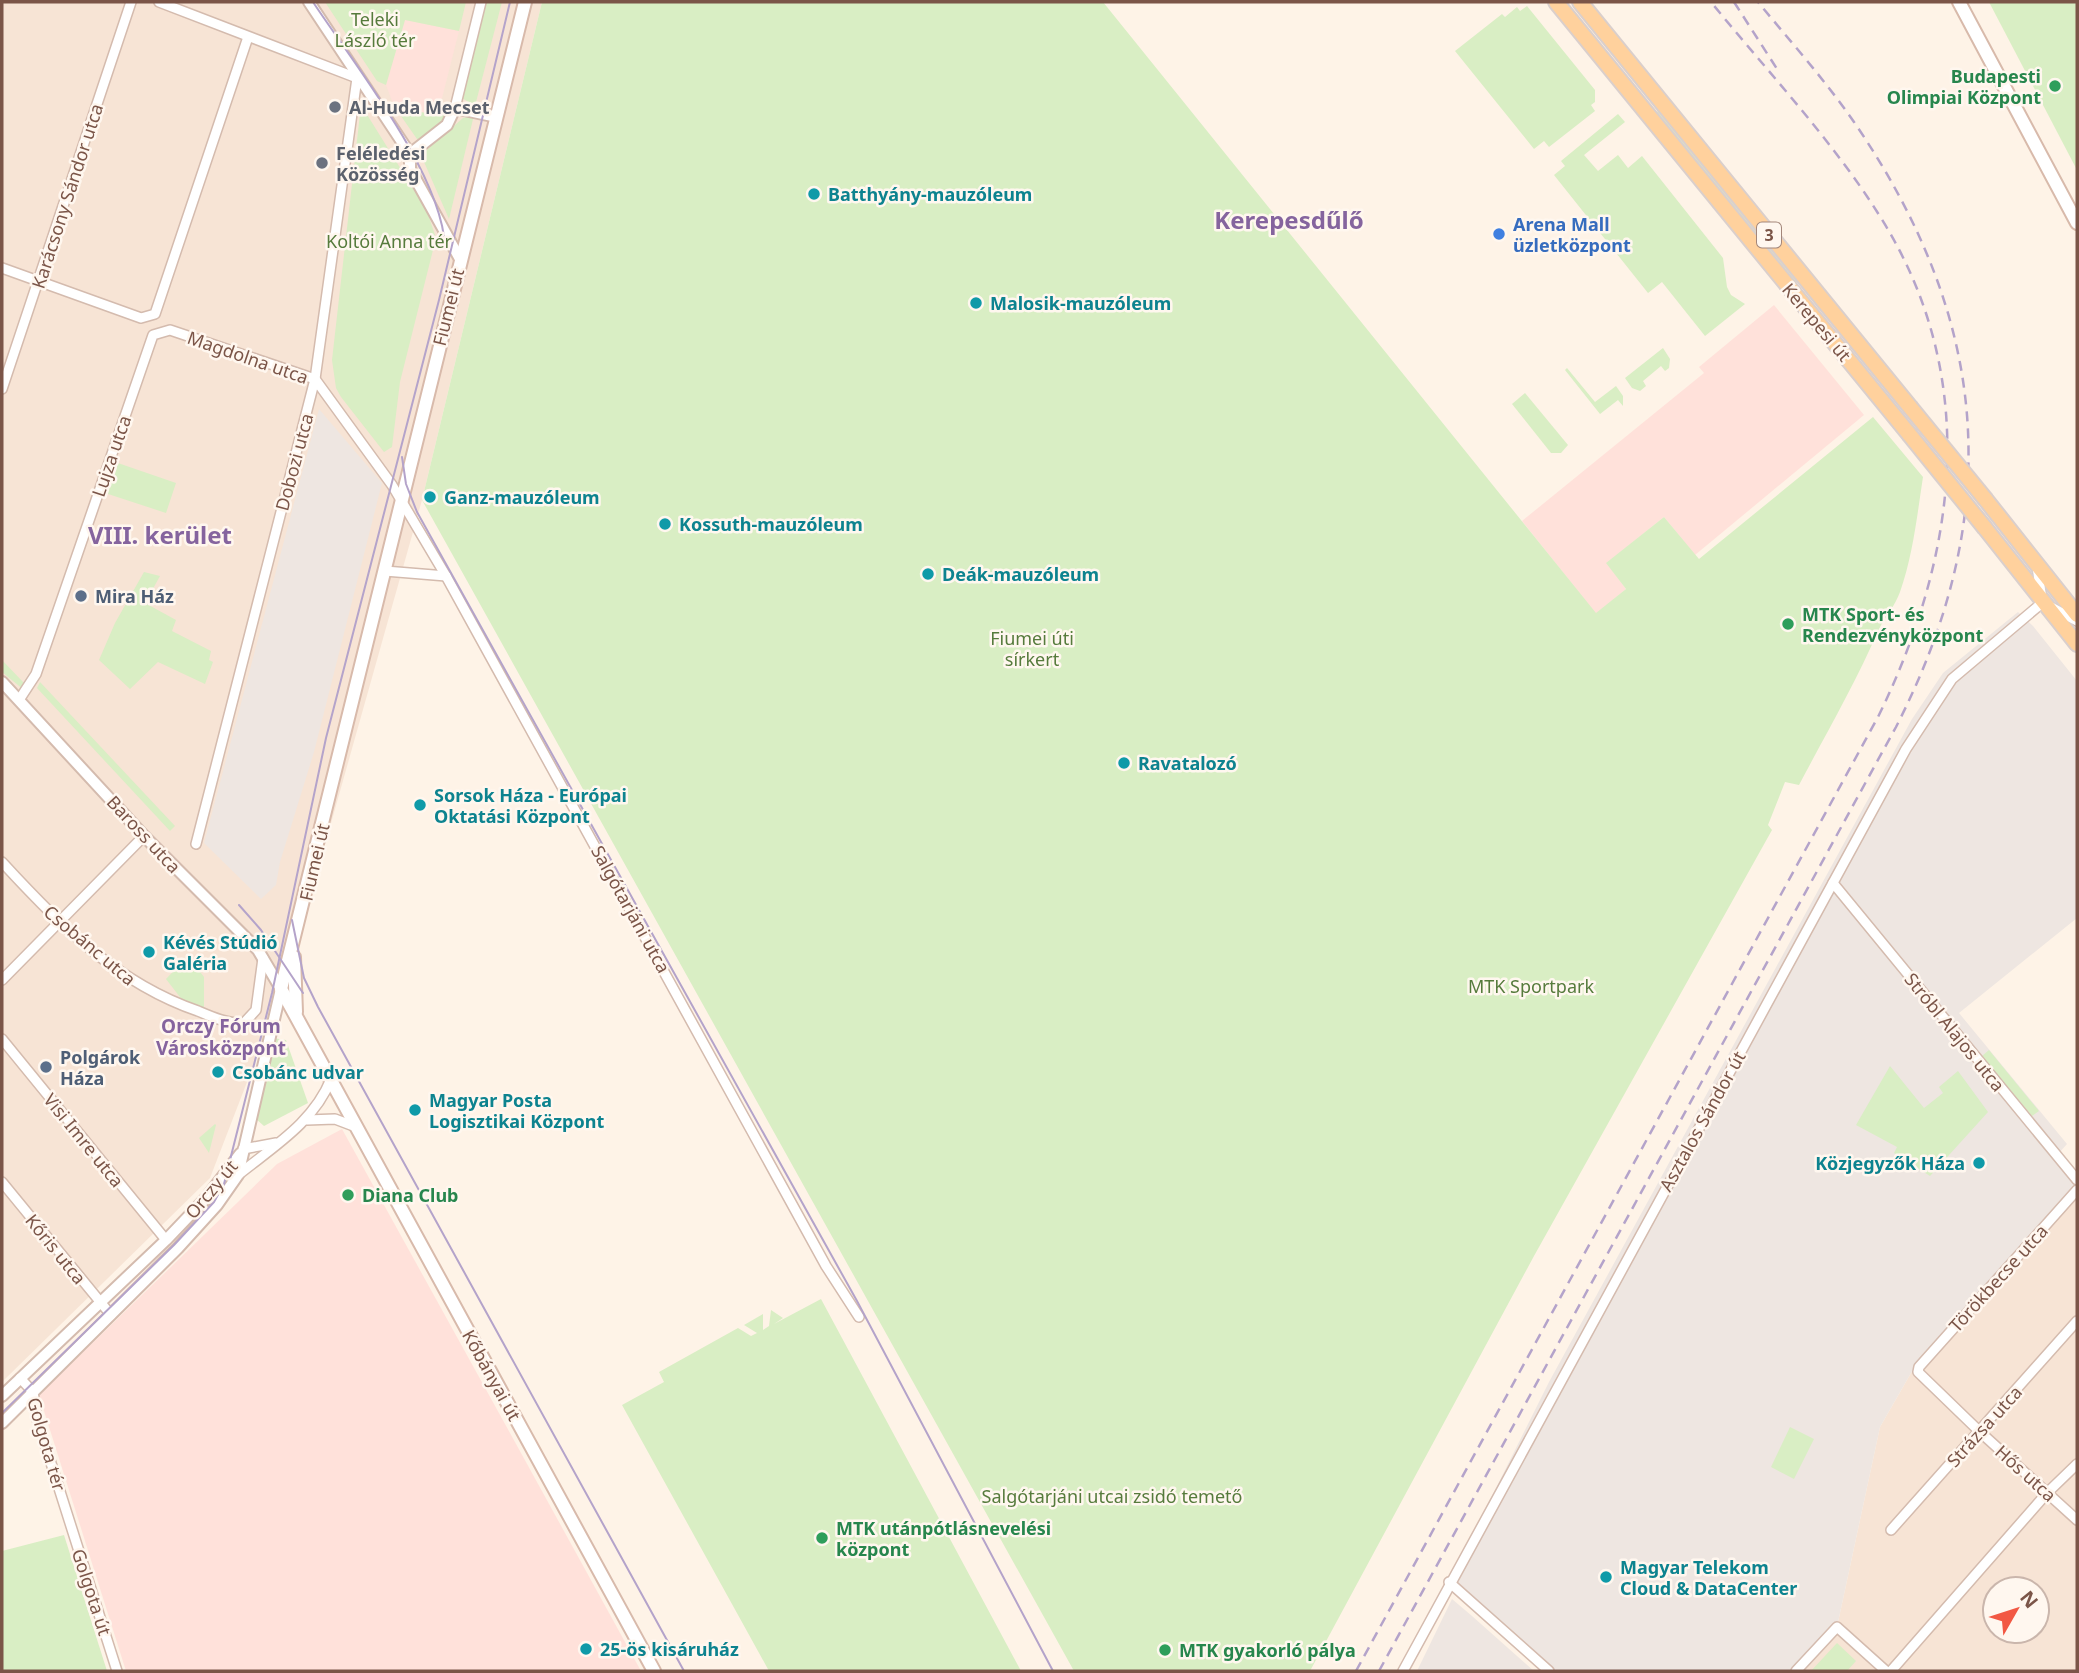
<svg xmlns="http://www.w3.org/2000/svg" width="2079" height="1673" viewBox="0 0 2079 1673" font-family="'Noto Sans',sans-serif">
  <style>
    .residential { fill: #f7e4d5; fill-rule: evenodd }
    .commercial { fill: #ffe1da }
    .industrial { fill: #eee6e1 }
    .green { fill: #d9eec4 }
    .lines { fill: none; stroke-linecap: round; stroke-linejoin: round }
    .minor-casing { stroke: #d4bbae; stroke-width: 12 }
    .tertiary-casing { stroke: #d4bbae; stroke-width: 14 }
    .secondary-casing { stroke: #d8baab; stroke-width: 16 }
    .primary-casing { stroke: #dacfcc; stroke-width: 18 }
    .minor { stroke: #fff; stroke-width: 9 }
    .tertiary { stroke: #fff; stroke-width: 10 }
    .secondary { stroke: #fff; stroke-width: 12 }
    .primary { stroke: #ffd19d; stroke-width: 14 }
    .tram { stroke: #b4a3ca; stroke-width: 2 }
    .rail { stroke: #b4a3ca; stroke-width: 2.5; stroke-dasharray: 10 7; stroke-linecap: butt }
    .primary-bridge-casing { stroke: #dacfcc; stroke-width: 18; stroke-linecap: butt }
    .primary-bridge { stroke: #ffd19d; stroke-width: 14 }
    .leisure-dot { fill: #2e9e5b; stroke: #fff7ef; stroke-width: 2.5 }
    .worship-dot { fill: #6b7280; stroke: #fff7ef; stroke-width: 2.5 }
    .culture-dot { fill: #0f9aa8; stroke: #fff7ef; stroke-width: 2.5 }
    .shop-dot { fill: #3f7fe0; stroke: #fff7ef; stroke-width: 2.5 }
    .service-dot { fill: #5c6f8a; stroke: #fff7ef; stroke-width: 2.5 }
    .labels { text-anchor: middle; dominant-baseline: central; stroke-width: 5; stroke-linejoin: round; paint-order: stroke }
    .shield { fill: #fff7ef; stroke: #a3867a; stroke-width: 2 }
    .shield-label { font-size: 16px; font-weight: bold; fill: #7b5548 }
    .park-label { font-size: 18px; fill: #567b3c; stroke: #fff7ef }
    .leisure-label { font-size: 18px; font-weight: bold; fill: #27864d; stroke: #fff7ef; text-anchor: start }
    .worship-label { font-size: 18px; font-weight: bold; fill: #5b616d; stroke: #fff7ef; text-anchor: start }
    .culture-label { font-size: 18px; font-weight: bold; fill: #0d838f; stroke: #fff7ef; text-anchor: start }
    .street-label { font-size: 18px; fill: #7b5548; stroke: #fff7ef }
    .shop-label { font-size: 18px; font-weight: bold; fill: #366cbe; stroke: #fff7ef; text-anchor: start }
    .service-label { font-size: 18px; font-weight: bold; fill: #4e5e75; stroke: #fff7ef; text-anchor: start }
    .neighbourhood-label { font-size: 19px; font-weight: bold; fill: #85649e; stroke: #fff7ef }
    .district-label { font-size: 24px; font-weight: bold; fill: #85649e; stroke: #fff7ef }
  </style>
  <rect width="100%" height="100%" fill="#fef3e7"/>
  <g class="residential">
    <polygon points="2,2 542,2 422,500 288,976 210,1178 2,1382"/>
    <path d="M2077,1186V1671H1796L1837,1627L1880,1427L1915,1366ZM1995,1589H2037V1631H1995Z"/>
  </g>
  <g class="commercial">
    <polygon points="405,20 459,31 439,110 430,114 394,106 386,85"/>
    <polygon points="1774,305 1864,415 1695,555 1664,517 1607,563 1626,589 1596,614 1522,521 1704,373 1699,367"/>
    <polygon points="342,1129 510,1433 641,1671 126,1671 39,1395 277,1164"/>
  </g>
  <g class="industrial">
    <polygon points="319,409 382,483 314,752 280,862 276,885 261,899 204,843"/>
    <polygon points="2018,612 2033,626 2077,681 2077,918 1959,1013 2067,1144 2058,1154 2077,1172 2077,1186 1915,1366 1880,1427 1837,1627 1796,1671 1549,1671 1449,1582 1549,1382 1912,719 1943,673"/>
    <polygon points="1452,1599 1472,1616 1534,1671 1417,1671"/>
  </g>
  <g class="green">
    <polygon points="325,2 466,2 459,31 405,20 386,85 377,81"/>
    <polygon points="486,2 502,2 475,106 462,98"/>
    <path d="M542,2H1103L1596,613L1626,589L1606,563L1664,517L1699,559L1873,417L1923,477C1917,516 1913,555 1900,592C1895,606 1885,617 1879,629C1856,682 1826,734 1799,785L1785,782L1768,825L1772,830L1534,1256L1310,1671H1074L422,500Z"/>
    <polygon points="1989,2 2077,2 2077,170"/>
    <polygon points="1527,6 1595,90 1595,102 1591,105 1595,111 1549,147 1544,141 1534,149 1455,51 1502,14 1505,17 1517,7 1520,11"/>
    <polygon points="361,105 427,211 436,238 400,382 392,447 384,452 341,397 336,388 332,360"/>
    <polygon points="394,106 430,114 446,111 448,116 422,139 417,139"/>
    <polygon points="1658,111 1799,284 1782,272 1656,113"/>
    <polygon points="1618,114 1625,122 1584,155 1598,171 1618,155 1628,168 1642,156 1723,258 1727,287 1731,295 1745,304 1705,336 1662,282 1648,293 1554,175 1565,166 1561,161"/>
    <polygon points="474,115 449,219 421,155 463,118"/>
    <polygon points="1663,348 1670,359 1669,368 1665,371 1661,366 1643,381 1646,386 1640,391 1632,388 1625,378"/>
    <polygon points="1567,368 1595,402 1616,386 1623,396 1623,406 1618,400 1600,414 1565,370"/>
    <polygon points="1525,393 1568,445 1561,453 1551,453 1512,404"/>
    <polygon points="115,462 176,483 166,513 105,493"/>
    <polygon points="144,572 160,576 145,603 176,620 172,631 211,651 209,660 213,662 205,684 158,662 130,689 99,660 115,623"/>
    <polygon points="2,660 24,683 29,679 24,690 2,672"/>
    <polygon points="40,682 175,826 170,831 37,688"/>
    <polygon points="188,956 204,977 204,1008 183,1001 166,979"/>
    <polygon points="273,1038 286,1040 308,1103 264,1126 255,1118"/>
    <polygon points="1989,1050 2039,1111 2032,1116 1982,1056"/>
    <polygon points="1890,1066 1924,1108 1943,1093 1939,1087 1958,1071 1988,1112 1930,1176 1894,1153 1897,1147 1856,1125"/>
    <polygon points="215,1124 216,1125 209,1153 199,1138"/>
    <polygon points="821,1299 1021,1671 769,1671 622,1405 664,1382 659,1372 738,1328 751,1336 757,1333 744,1325 763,1314 763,1330 769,1326 771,1310 783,1318 774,1324"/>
    <polygon points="1790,1427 1814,1439 1794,1479 1771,1467"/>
    <polygon points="64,1535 107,1671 2,1671 2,1551"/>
    <polygon points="1837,1643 1856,1661 1847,1671 1811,1671"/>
  </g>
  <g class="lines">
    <defs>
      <g id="minor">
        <polyline points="159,2 357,78"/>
        <polyline points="455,108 481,2"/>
        <polyline points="2,268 141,318 155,314 248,37"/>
        <polyline points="2,389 131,2"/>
        <polyline points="2037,567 2042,599"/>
        <polyline points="385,571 446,576"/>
        <polyline points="2051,607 2077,621"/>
        <polyline points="19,700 36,674 153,335 170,330 315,379 392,485 446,576 826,1266 859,1317"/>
        <polyline points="196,844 315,379 357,78"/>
        <path d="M2,862C59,924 116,983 198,1011C212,1017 228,1024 244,1023L256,1010L263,958"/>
        <polyline points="1833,883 2077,1180"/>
        <polyline points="2,980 144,836"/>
        <polyline points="2,1039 166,1240"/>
        <polyline points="307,1120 335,1119 356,1127"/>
        <polyline points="243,1149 276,1143"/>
        <path d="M238,1175C274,1146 314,1122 331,1079"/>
        <polyline points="2,1182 111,1315"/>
        <polyline points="2077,1190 1919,1367 1918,1372 1979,1431 2077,1520"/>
        <polyline points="20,1378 33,1392 37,1419 117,1671"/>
        <polyline points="1891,1530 2077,1321"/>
        <polyline points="1449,1582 1549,1671"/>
        <polyline points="1403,1671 1906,749 1952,679 2042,603"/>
        <polyline points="1796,1671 1837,1627 1886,1671"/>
        <polyline points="1891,1671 2047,1493 2077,1464"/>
      </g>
      <g id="tertiary">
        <polyline points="309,2 410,154 410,169 460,259"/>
        <polyline points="410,154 447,125 455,108 497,117"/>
        <polyline points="2,682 144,836 258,950 281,989 238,1175 217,1205 178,1248 2,1423"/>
        <polyline points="2,1396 166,1240 207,1197 240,1154"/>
      </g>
      <g id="secondary">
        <polyline points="525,2 281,989 654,1671"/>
        <polyline points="1959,2 2077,223"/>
        <polyline points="294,957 296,1012"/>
      </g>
      <g id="primary">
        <polyline points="1556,2 1909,434"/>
        <polyline points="1580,2 1910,407"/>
        <polyline points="1986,500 2077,615"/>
        <polyline points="1985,528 2077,644"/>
      </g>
    </defs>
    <use href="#minor" class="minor-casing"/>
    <use href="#tertiary" class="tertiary-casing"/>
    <use href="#secondary" class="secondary-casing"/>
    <use href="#primary" class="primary-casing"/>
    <use href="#minor" class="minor"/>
    <use href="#tertiary" class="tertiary"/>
    <use href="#secondary" class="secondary"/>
    <use href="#primary" class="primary"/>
    <g class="tram">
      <path d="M313,2C354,64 442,174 445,247"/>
      <polyline points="402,457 406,484 417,512 857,1301 1053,1671"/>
      <polyline points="239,905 261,930 303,993"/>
      <polyline points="292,920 304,978 318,1007 684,1671"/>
      <polyline points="2,1413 174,1245 214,1202 224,1184 272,993 326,738 439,300 510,2"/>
    </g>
    <g class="rail">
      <polyline points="1734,2 1779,72"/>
      <path d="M1356,1671L1878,717C1958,554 1981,378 1881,218C1834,142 1767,71 1711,2"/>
      <path d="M1379,1671L1896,727C2006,512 1990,321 1854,122C1825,80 1790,41 1758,2"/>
    </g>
    <defs>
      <g id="primary-bridge">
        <polyline points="1910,407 1986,500"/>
        <polyline points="1909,434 1985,528"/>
      </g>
    </defs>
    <use href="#primary-bridge" class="primary-bridge-casing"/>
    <use href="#primary-bridge" class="primary-bridge"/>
  </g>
  <g class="leisure-dot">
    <circle cx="2055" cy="86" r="7"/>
    <circle cx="1788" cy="624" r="7"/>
    <circle cx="348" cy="1195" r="7"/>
    <circle cx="822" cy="1538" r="7"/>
    <circle cx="1165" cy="1650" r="7"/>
  </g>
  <g class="worship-dot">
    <circle cx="335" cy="107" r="7"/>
    <circle cx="322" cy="163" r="7"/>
  </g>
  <g class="culture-dot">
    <circle cx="814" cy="194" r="7"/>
    <circle cx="976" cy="303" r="7"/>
    <circle cx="430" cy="497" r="7"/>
    <circle cx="665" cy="524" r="7"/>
    <circle cx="928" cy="574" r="7"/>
    <circle cx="1124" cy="763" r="7"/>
    <circle cx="420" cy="805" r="7"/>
    <circle cx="149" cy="952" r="7"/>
    <circle cx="218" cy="1072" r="7"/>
    <circle cx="415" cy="1110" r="7"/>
    <circle cx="1979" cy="1163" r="7"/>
    <circle cx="1606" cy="1577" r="7"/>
    <circle cx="586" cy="1649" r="7"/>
  </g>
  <circle class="shop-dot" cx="1499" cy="234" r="7"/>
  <g class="service-dot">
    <circle cx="81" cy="596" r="7"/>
    <circle cx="46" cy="1067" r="7"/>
  </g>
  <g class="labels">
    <rect class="shield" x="1757" y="222.5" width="24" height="25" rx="5"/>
    <g class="shield-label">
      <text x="1769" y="235">3</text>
    </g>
    <g class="park-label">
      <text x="375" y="19">Teleki<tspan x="375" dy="21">László tér</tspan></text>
      <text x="389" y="241">Koltói Anna tér</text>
      <text x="1032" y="638">Fiumei úti<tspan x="1032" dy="21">sírkert</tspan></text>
      <text x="1531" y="986">MTK Sportpark</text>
      <text x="1112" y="1496">Salgótarjáni utcai zsidó temető</text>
    </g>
    <g class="leisure-label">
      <text x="2041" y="76" text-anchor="end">Budapesti<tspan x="2041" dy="21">Olimpiai Központ</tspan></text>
      <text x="1802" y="614">MTK Sport- és<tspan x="1802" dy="21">Rendezvényközpont</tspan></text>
      <text x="362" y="1195">Diana Club</text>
      <text x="836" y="1528">MTK utánpótlásnevelési<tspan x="836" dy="21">központ</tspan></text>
      <text x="1179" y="1650">MTK gyakorló pálya</text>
    </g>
    <g class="worship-label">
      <text x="349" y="107">Al-Huda Mecset</text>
      <text x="336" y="153">Feléledési<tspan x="336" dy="21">Közösség</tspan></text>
    </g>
    <g class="culture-label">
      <text x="828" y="194">Batthyány-mauzóleum</text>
      <text x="990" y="303">Malosik-mauzóleum</text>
      <text x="444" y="497">Ganz-mauzóleum</text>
      <text x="679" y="524">Kossuth-mauzóleum</text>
      <text x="942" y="574">Deák-mauzóleum</text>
      <text x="1138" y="763">Ravatalozó</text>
      <text x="434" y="795">Sorsok Háza - Európai<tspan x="434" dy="21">Oktatási Központ</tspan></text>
      <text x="163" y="942">Kévés Stúdió<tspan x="163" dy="21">Galéria</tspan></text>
      <text x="232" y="1072">Csobánc udvar</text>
      <text x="429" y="1100">Magyar Posta<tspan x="429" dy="21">Logisztikai Központ</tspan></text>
      <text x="1965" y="1163" text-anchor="end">Közjegyzők Háza</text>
      <text x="1620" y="1567">Magyar Telekom<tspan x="1620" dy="21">Cloud &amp; DataCenter</tspan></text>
      <text x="600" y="1649">25-ös kisáruház</text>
    </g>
    <g class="street-label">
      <text transform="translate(67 196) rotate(-72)">Karácsony Sándor utca</text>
      <text transform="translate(448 307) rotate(-76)">Fiumei út</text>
      <text transform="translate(1817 322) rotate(50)">Kerepesi út</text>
      <text transform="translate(248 357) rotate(19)">Magdolna utca</text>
      <text transform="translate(111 456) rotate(-71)">Lujza utca</text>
      <text transform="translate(294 462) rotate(-75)">Dobozi utca</text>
      <text transform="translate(144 834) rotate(47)">Baross utca</text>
      <text transform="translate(314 862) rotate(-77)">Fiumei út</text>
      <text transform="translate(631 909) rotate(61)">Salgótarjáni utca</text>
      <text transform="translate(90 945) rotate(40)">Csobánc utca</text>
      <text transform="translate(1955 1032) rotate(51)">Stróbl Alajos utca</text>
      <text transform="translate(1702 1121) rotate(-61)">Asztalos Sándor út</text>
      <text transform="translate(84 1140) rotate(51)">Visi Imre utca</text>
      <text transform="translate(211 1189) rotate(-50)">Orczy út</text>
      <text transform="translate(56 1249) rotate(51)">Kőris utca</text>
      <text transform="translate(1998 1278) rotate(-48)">Törökbecse utca</text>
      <text transform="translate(492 1375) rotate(61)">Kőbányai út</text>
      <text transform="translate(1984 1426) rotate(-48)">Strázsa utca</text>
      <text transform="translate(47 1444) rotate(74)">Golgota tér</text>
      <text transform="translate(2026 1473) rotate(42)">Hős utca</text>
      <text transform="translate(92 1592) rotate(72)">Golgota út</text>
    </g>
    <g class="shop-label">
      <text x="1513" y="224">Arena Mall<tspan x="1513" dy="21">üzletközpont</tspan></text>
    </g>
    <g class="service-label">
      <text x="95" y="596">Mira Ház</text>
      <text x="60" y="1057">Polgárok<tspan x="60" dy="21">Háza</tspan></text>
    </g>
    <g class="neighbourhood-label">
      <text x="221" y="1026">Orczy Fórum<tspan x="221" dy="22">Városközpont</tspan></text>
    </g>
    <g class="district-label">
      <text x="1289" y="219">Kerepesdűlő</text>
      <text x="160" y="534">VIII. kerület</text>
    </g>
  </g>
  <rect width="2079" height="1673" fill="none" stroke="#7b5548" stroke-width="7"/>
  <g transform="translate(2016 1610) rotate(51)"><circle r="33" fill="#fff7ef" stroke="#cab6ac" stroke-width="2"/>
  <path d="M0-5L12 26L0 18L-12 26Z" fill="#f25843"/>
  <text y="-10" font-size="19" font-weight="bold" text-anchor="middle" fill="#7b5548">N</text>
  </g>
</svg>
